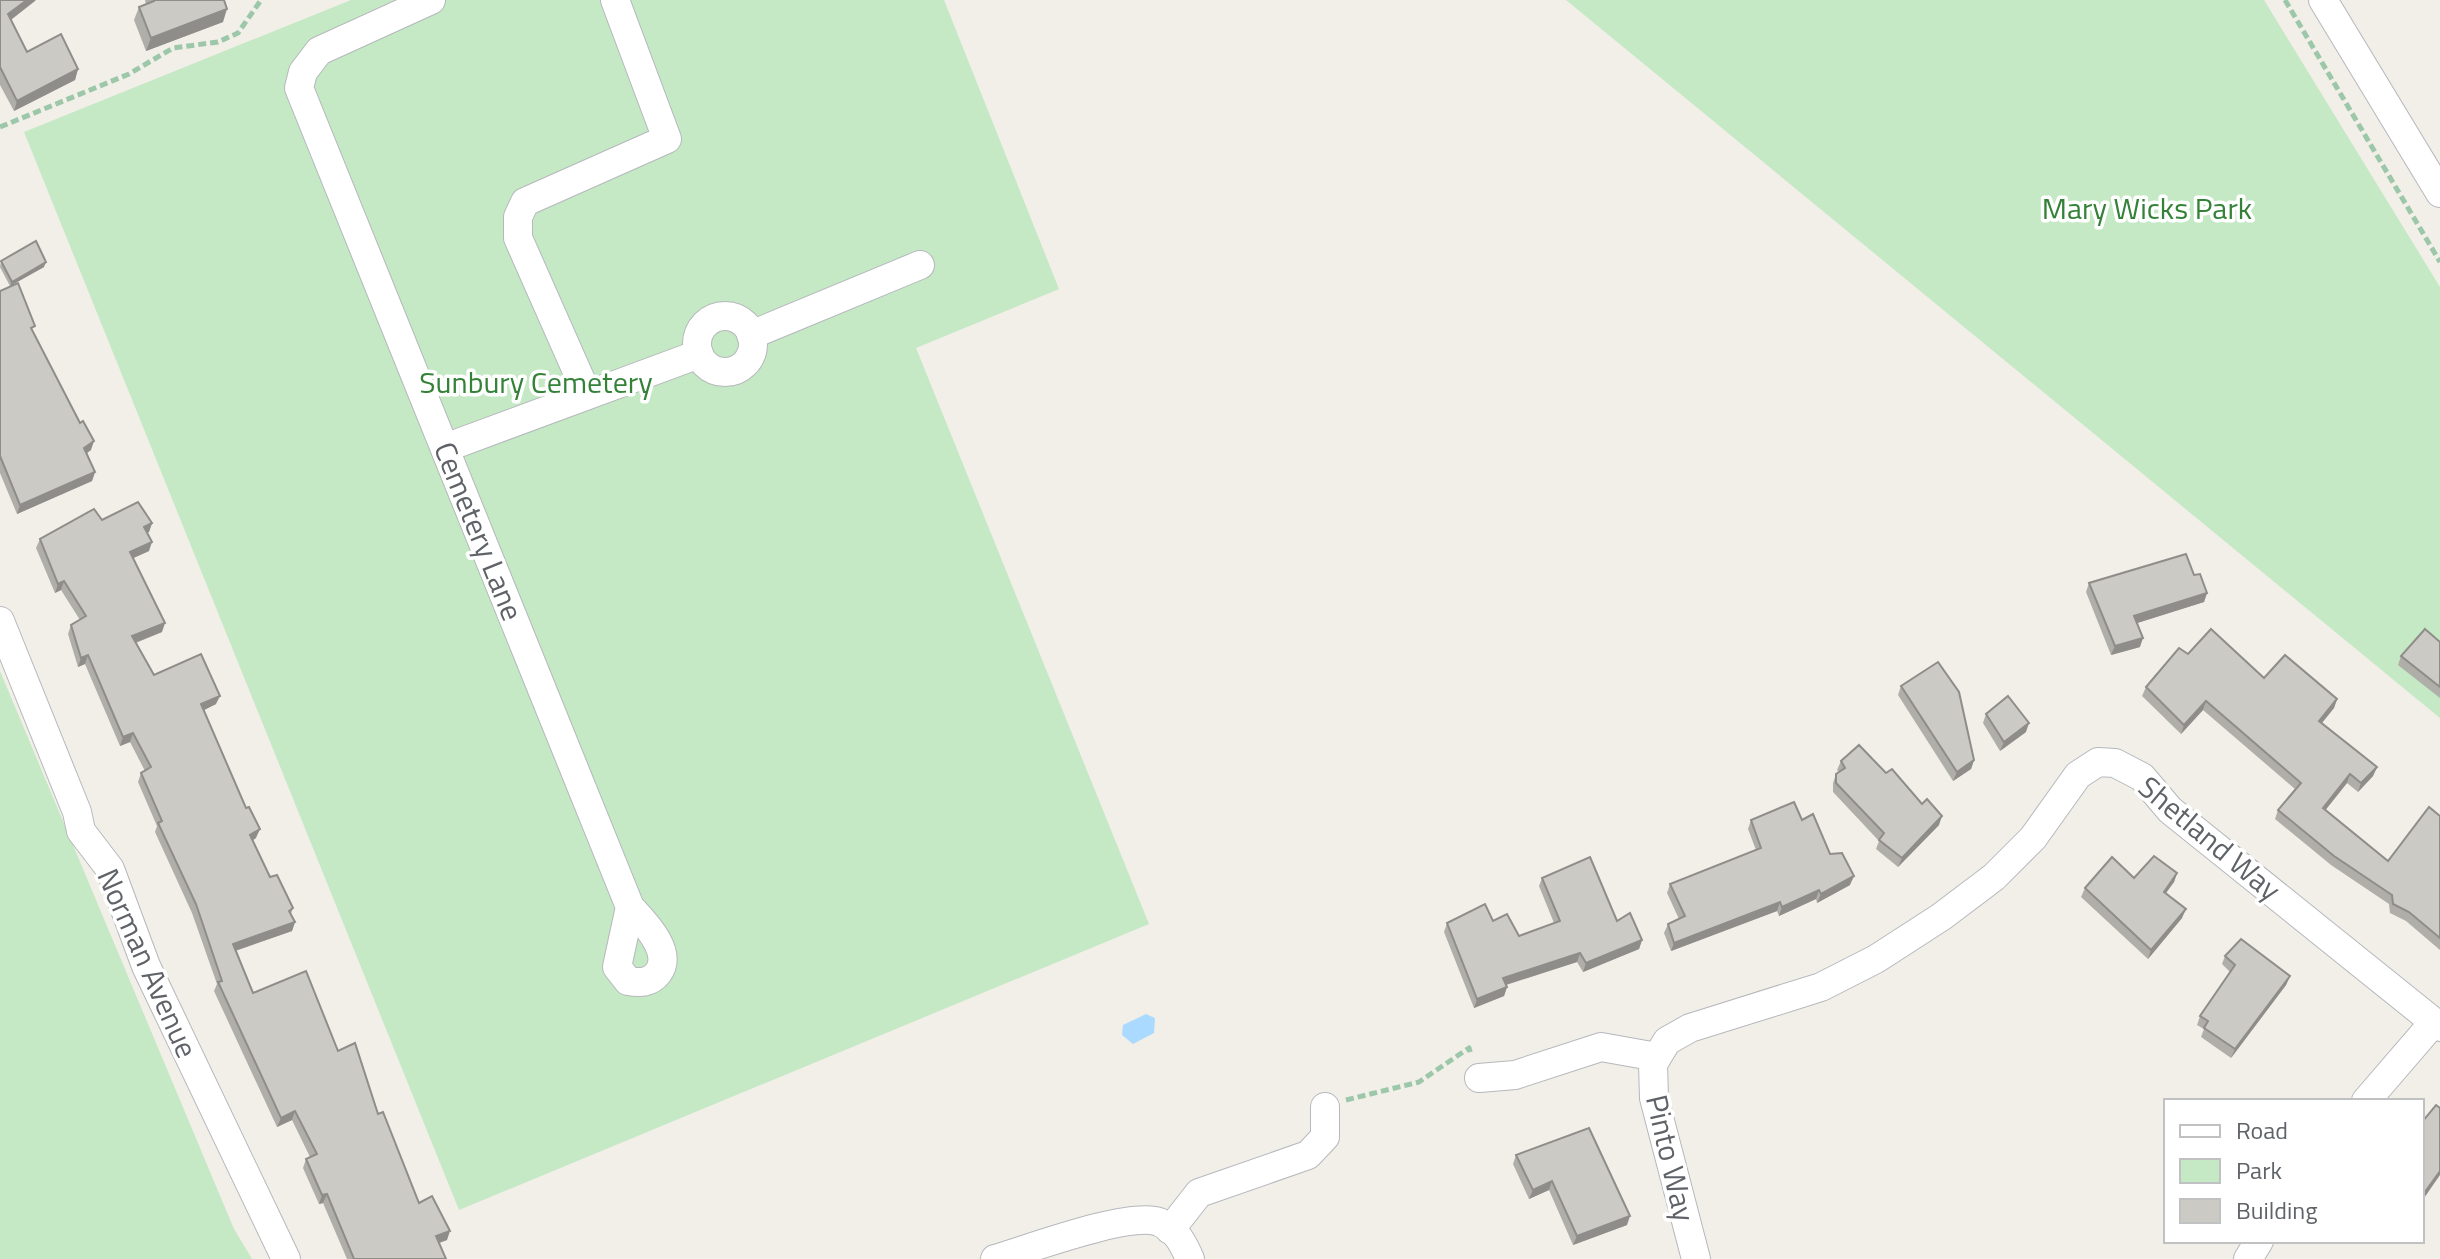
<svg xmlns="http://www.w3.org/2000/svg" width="2440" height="1259" viewBox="0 0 2440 1259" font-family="'Titillium Web',sans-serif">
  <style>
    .green { fill: #c5e8c5 }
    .water { fill: #aadaff }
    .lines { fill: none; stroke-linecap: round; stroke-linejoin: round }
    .street-casing { stroke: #b5b8bc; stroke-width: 30 }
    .path { stroke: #9cc7a9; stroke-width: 5; stroke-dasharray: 8 4; stroke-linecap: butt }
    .street { stroke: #fff; stroke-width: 28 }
    .wall { fill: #afaea9 }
    .shaded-wall { fill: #8f8d8a }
    .building { fill: #cccac5; stroke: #8f8d8a; stroke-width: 2 }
    .labels { text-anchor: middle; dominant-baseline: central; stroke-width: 7; stroke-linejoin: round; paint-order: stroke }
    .park-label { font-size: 30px; fill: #348238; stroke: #fff }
    .street-label { font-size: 30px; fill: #5f6368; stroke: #fff }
  </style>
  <rect width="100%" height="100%" fill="#f1efe8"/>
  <g class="green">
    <polygon points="351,0 944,0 1059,289 916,348 1149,924 459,1210 24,132"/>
    <polygon points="1566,0 2264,0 2440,287 2440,718"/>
    <polygon points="0,671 234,1229 252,1259 0,1259"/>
  </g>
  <polygon class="water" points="1146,1014 1155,1018 1154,1033 1133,1044 1122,1035 1123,1025"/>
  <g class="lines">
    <defs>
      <g id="street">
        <path d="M431,0L319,51L303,72L299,88L630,907C644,922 674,952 658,973C650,983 640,983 628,981L617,967L630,907"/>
        <polyline points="2323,0 2440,193"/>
        <circle cx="725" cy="344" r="28"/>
        <polyline points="751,335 920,265"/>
        <polyline points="587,394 518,238 518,217 525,202 667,139 615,0"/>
        <polyline points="445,448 699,354"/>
        <polyline points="0,621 77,812 81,831 110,869 146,966 286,1259"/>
        <polyline points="1479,1078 1515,1075 1601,1047 1657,1057"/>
        <polyline points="2366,1101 2434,1022"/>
        <polyline points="1170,1230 1199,1193 1308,1155 1325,1137 1325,1107"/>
        <path d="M995,1259C1029,1249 1130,1211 1159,1222C1176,1229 1183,1243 1190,1259"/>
        <polyline points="1696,1259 1654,1098 1653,1064 1667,1041 1690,1028 1821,987 1876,959 1941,917 1994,877 2033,838 2078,775 2098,762 2115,763 2142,777 2170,810 2440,1027"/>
        <polyline points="2248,1259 2259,1241"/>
      </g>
    </defs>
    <use href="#street" class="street-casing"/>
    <g class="path">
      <polyline points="2285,0 2440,262"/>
      <polyline points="0,127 129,74 173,48 218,42 238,33 261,0"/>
      <polyline points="1346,1100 1419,1082 1469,1048 1471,1055"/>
    </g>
    <use href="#street" class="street"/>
  </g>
  <g class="wall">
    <polygon points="0,0 35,1 11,20 27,52 78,69 75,80 14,111 0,85"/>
    <polygon points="145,0 224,0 223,22 146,51 134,20 139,7 146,4"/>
    <polygon points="1,261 44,267 10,286 0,267"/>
    <polygon points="0,291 33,332 91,450 87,453 95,472 92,481 17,514 0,473"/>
    <polygon points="152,523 149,532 147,533 149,551 133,558 162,632 136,643 154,675 216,704 204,710 256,838 253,840 270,877 293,908 291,914 295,922 292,931 235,951 253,993 338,1051 378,1114 419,1203 447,1240 439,1243 446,1259 347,1259 323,1203 319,1204 303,1168 306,1159 310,1157 292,1120 277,1127 214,991 217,984 192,913 155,832 157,826 138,782 141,773 145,771 130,742 120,746 85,664 78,667 68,634 71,625 80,620 61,590 55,593 36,548 40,539"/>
    <polygon points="2194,575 2207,593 2204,602 2137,623 2140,647 2111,655 2086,592 2089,583"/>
    <polygon points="2440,642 2440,698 2398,665 2401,656"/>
    <polygon points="2188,654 2337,699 2334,708 2322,723 2377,767 2373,776 2358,792 2347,783 2325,810 2388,861 2440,816 2440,950 2406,921 2390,913 2389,904 2331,865 2275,819 2278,810 2295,789 2203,710 2181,734 2142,696 2146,687"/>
    <polygon points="1901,686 1974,760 1971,769 1953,781 1898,695"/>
    <polygon points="1986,714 2026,732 2000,751 1983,723"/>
    <polygon points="1841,761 1886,773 1939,825 1898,867 1876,849 1879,841 1833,792 1833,783 1836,774 1839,772 1837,770"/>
    <polygon points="1751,820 1802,820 1830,854 1850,885 1817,903 1816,899 1779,916 1777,911 1671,951 1664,933 1668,924 1679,919 1667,893 1670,884 1756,850 1748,829"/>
    <polygon points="2177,873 2174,882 2166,893 2182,918 2148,959 2081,897 2085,888 2134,878"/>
    <polygon points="1542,878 1617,921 1642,940 1639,949 1583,972 1577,962 1506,985 1507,987 1504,996 1474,1008 1444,932 1447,923 1493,921 1519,936 1554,923 1539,886"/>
    <polygon points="2225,956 2290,976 2286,985 2231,1058 2201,1037 2204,1029 2197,1025 2200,1016 2230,972 2222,964"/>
    <polygon points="1516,1155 1627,1225 1573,1245 1549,1190 1529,1199 1513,1164"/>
  </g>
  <g class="shaded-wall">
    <polygon points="27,0 36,0 4,25 8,14"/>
    <polygon points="227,9 223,22 146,51 151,38"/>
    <polygon points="78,69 75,80 14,111 17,101"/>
    <polygon points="46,262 44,267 10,286 12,282"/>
    <polygon points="94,441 91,450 81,457 84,448"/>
    <polygon points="95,472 92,481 17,514 20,505"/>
    <polygon points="152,523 149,532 141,536 144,527"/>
    <polygon points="152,542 149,551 127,561 130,552"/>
    <polygon points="64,581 61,590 55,593 58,584"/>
    <polygon points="2207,593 2204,602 2131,625 2134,616"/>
    <polygon points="165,623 162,632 129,645 132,636"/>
    <polygon points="2143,638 2140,647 2111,655 2115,646"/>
    <polygon points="88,655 85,664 78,667 81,658"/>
    <polygon points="220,696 216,704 198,713 201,704"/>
    <polygon points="2337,699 2334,708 2316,730 2319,721"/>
    <polygon points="2206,701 2203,710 2181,734 2184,725"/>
    <polygon points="2029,723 2026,732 2000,751 2004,742"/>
    <polygon points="133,733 130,742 120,746 123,737"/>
    <polygon points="1974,760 1971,769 1953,781 1957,772"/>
    <polygon points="2377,767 2373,776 2358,792 2361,783"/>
    <polygon points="2350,774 2347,783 2320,817 2323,808"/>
    <polygon points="1942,816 1939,825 1898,867 1902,858"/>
    <polygon points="260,829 256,838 247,844 250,835"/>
    <polygon points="2177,873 2174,882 2160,901 2164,892"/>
    <polygon points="1854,876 1850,885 1817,903 1821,894"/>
    <polygon points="1819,890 1816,899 1779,916 1782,907"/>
    <polygon points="1780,902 1777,911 1671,951 1674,943"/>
    <polygon points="2186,909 2182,918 2148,959 2151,950"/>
    <polygon points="295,922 292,931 229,953 233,944"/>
    <polygon points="1642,940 1639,949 1583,972 1586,963"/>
    <polygon points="1580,953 1577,962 1499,987 1503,978"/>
    <polygon points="2290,976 2286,985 2231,1058 2235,1049"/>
    <polygon points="1507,987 1504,996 1474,1008 1477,999"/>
    <polygon points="295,1111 292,1120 277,1127 281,1118"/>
    <polygon points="2440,1171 2440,1175 2422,1201 2422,1196"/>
    <polygon points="1552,1181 1549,1190 1529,1199 1533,1190"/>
    <polygon points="327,1194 323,1203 319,1204 322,1195"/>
    <polygon points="1630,1216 1627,1225 1573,1245 1577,1236"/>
    <polygon points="450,1231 447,1240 433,1245 436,1236"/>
  </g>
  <g class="building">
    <polygon points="0,0 27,0 8,14 27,52 61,34 78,69 17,101 0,67"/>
    <polygon points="154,0 224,0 227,9 151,38 139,7 154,1"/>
    <polygon points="36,241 46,262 12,282 1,261"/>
    <polygon points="18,283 35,326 31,328 80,423 83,421 94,441 84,448 95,472 20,505 0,456 0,291"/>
    <polygon points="138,502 152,523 144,527 152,542 130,552 165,623 132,636 154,675 201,654 220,696 201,704 246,808 249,807 260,829 250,835 270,877 277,875 293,908 289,911 295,922 233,944 253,993 306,971 338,1051 355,1043 378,1114 383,1112 419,1203 432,1196 450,1231 436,1236 446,1259 354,1259 327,1194 322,1195 306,1159 317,1154 295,1111 281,1118 218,982 222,981 196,904 158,823 162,821 141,773 151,767 133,733 123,737 88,655 81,658 71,625 86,616 64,581 58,584 40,539 94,509 102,520"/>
    <polygon points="2186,554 2194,575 2200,574 2207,593 2134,616 2143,638 2115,646 2089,583"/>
    <polygon points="2211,629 2264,678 2285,655 2337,699 2319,721 2377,767 2361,783 2350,774 2323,808 2388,861 2429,807 2440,816 2440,938 2409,912 2393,904 2392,895 2334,856 2278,810 2301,783 2206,701 2184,725 2146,687 2179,648 2188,654"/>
    <polygon points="2425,629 2440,642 2440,687 2401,656"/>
    <polygon points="1938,662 1959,692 1974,760 1957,772 1901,686"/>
    <polygon points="2008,696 2029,723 2004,742 1986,714"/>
    <polygon points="1859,745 1886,773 1892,769 1922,804 1927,799 1942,816 1902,858 1879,840 1884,833 1836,783 1836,774 1845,768 1841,761"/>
    <polygon points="1794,802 1802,820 1813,814 1830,854 1842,853 1854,876 1821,894 1819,890 1782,907 1780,902 1674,943 1668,924 1685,916 1670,884 1761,848 1751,820"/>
    <polygon points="2154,856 2177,873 2164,892 2186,909 2151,950 2085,888 2112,857 2134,878"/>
    <polygon points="1590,857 1617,921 1630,913 1642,940 1586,963 1580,953 1503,978 1507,987 1477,999 1447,923 1485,904 1493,921 1507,914 1519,936 1560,921 1542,878"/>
    <polygon points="2241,939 2290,976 2235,1049 2204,1028 2208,1021 2200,1016 2235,965 2225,956"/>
    <polygon points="2436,1105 2440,1108 2440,1171 2422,1196 2422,1122"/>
    <polygon points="1589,1128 1630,1216 1577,1236 1552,1181 1533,1190 1516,1155"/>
  </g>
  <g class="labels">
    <g class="park-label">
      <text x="2147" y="208">Mary Wicks Park</text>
      <text x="536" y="382">Sunbury Cemetery</text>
    </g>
    <g class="street-label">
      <text transform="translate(479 531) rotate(68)">Cemetery Lane</text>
      <text transform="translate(2210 838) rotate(40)">Shetland Way</text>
      <text transform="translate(148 963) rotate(66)">Norman Avenue</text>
      <text transform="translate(1671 1158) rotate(77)">Pinto Way</text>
    </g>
  </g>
  <rect x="2164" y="1099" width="260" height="144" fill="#ffffff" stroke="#bfc1c3" stroke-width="2"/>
  <rect x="2180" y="1125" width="40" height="12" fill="#ffffff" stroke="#bfc1c3" stroke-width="2"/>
  <text x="2236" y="1139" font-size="24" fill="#5f6368">Road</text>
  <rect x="2180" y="1159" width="40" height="24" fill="#c5e8c5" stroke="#bfc1c3" stroke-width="2"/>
  <text x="2236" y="1179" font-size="24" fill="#5f6368">Park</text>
  <rect x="2180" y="1199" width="40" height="24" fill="#cccac5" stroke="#bfc1c3" stroke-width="2"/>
  <text x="2236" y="1219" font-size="24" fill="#5f6368">Building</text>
</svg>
